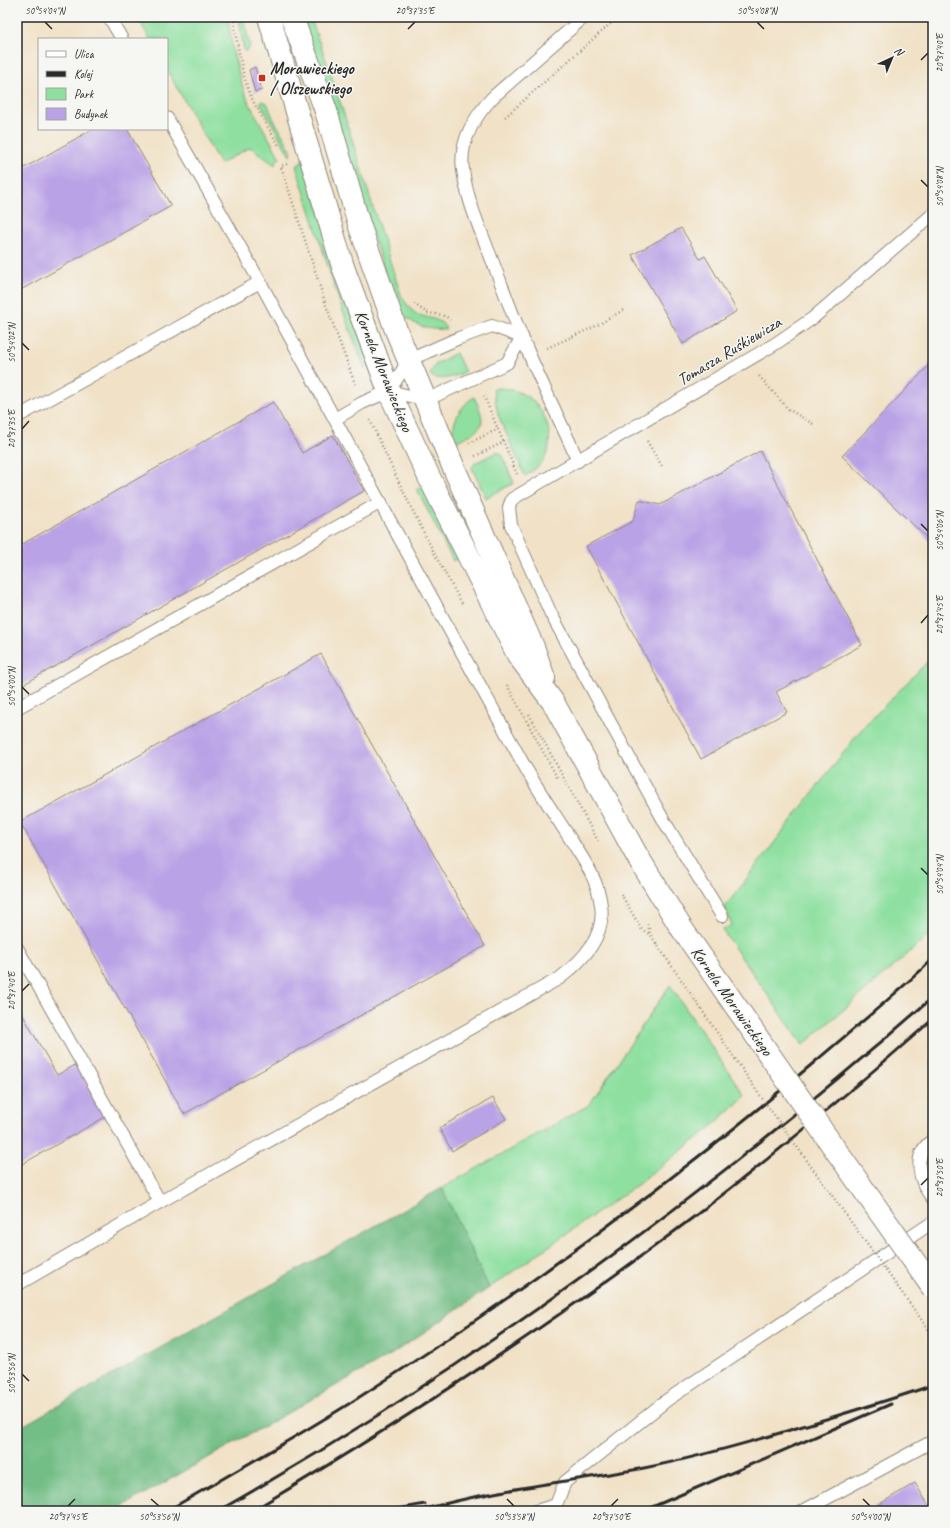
<svg xmlns="http://www.w3.org/2000/svg" width="950" height="1528" viewBox="0 0 950 1528" font-family="Caveat,sans-serif">
  <style>
    .green { fill: #8fe0a0; stroke: #5d8666 }
    .forest { fill: #73be86; stroke: #4f7458 }
    .building { fill: #baa2e6 }
    .lines { fill: none; stroke-linecap: round; stroke-linejoin: round }
    .service-casing { stroke: #8e8679; stroke-width: 14 }
    .tertiary-casing { stroke: #8e8679; stroke-width: 24 }
    .path { stroke: #8e8679; stroke-width: 2.5; stroke-dasharray: 1 3; stroke-linecap: butt }
    .service { stroke: #fff; stroke-width: 12 }
    .tertiary { stroke: #fff; stroke-width: 22 }
    .rail { stroke: #2b2b2b; stroke-width: 3 }
    .tertiary-bridge-casing { stroke: #8e8679; stroke-width: 24; stroke-linecap: butt }
    .path-bridge { stroke: #8e8679; stroke-width: 2.5; stroke-dasharray: 1 3; stroke-linecap: butt }
    .tertiary-bridge { stroke: #fff; stroke-width: 22 }
    .ticks { fill: none; stroke: #2b2b2b; stroke-width: 1.5 }
    .poi-dot { fill: #c8321e; stroke: #f6f6f2; stroke-width: 1.5 }
    .labels { text-anchor: middle; dominant-baseline: central; stroke-width: 3; stroke-linejoin: round; paint-order: stroke }
    .poi-label { font-size: 17px; font-weight: bold; fill: #2b2b2b; stroke: #f6f6f2; text-anchor: start }
    .street-label { font-size: 17px; fill: #2b2b2b; stroke: #f6f6f2 }
    .neatline { fill: none; stroke: #2b2b2b; stroke-width: 1.5 }
    .ticks-label { font-size: 10px; text-anchor: middle; fill: #2b2b2b }
  </style>
  <rect width="100%" height="100%" fill="#f6f6f2"/>
  <filter id="ink" filterUnits="userSpaceOnUse"><feTurbulence type="fractalNoise" baseFrequency=".025" numOctaves="2"/><feDisplacementMap in="SourceGraphic" scale="8" xChannelSelector="R" yChannelSelector="G"/><feConvolveMatrix kernelMatrix="1 2 1 2 8 2 1 2 1" color-interpolation-filters="sRGB"/></filter>
  <filter id="wash" filterUnits="userSpaceOnUse"><feTurbulence type="fractalNoise" baseFrequency=".012" numOctaves="4" result="noise"/><feDisplacementMap in="SourceGraphic" scale="16" xChannelSelector="R" yChannelSelector="G"/><feGaussianBlur stdDeviation="0.9" result="paint"/><feColorMatrix in="noise" values="0 0 0 0 0 0 0 0 0 0 0 0 0 0 0 0 0 1.4 0 .05"/><feComposite in="paint" operator="in"/></filter>
  <g filter="url(#wash)">
    <rect width="100%" height="100%" fill="#f1e2c7"/>
    <g class="green">
      <polygon points="137,17 228,17 233,52 243,88 249,103 280,158 277,160 275,165 250,147 220,164 167,70 167,39 150,39"/>
      <polygon points="239,17 243,17 250,46 248,50 244,51"/>
      <path d="M299,17H310C345,108 370,202 401,295C405,302 409,308 415,313C425,319 442,317 446,329C426,331 412,324 398,310Z"/>
      <polygon points="263,101 267,103 273,118 291,150 290,156 260,102"/>
      <polygon points="303,158 366,354 365,369 338,298 296,166 300,164"/>
      <path d="M456,353L465,372C455,376 442,382 431,376L430,373L436,364Z"/>
      <path d="M499,388C511,389 523,392 533,401C549,416 556,444 542,462C537,468 531,472 525,476L498,415L493,389Z"/>
      <path d="M474,397C490,429 481,429 453,443C451,424 458,408 474,397Z"/>
      <polygon points="497,452 501,454 514,483 486,498 472,468 475,463"/>
      <polygon points="425,485 460,557 453,561 417,489"/>
      <polygon points="933,656 933,932 803,1045 722,930 732,925 725,907 860,731"/>
      <polygon points="670,985 745,1096 709,1129 637,1185 489,1288 442,1188 589,1105"/>
    </g>
    <polygon class="forest" points="442,1188 489,1288 392,1354 114,1511 17,1511 17,1429"/>
    <g id="blocks">
      <g class="building">
        <polygon points="255,67 262,90 255,92 249,70"/>
        <polygon points="93,129 127,129 171,206 17,292 17,172"/>
        <polygon points="681,228 700,259 705,256 737,311 683,344 632,255"/>
        <polygon points="933,361 933,544 842,456"/>
        <polygon points="273,402 302,453 333,435 364,491 17,688 17,547"/>
        <polygon points="760,451 862,645 776,692 787,712 701,759 586,546 633,521 639,500 660,505"/>
        <polygon points="321,654 485,946 184,1114 20,822"/>
        <polygon points="17,1005 57,1075 77,1064 107,1116 17,1167"/>
        <polygon points="493,1098 506,1119 452,1151 439,1128"/>
        <polygon points="915,1483 932,1511 868,1511"/>
      </g>
    </g>
  </g>
  <g filter="url(#ink)">
    <use href="#blocks" fill-opacity="0" stroke="#8e8679" stroke-width="1"/>
    <g class="lines">
      <defs>
        <g id="service">
          <polyline points="109,17 122,39"/>
          <polyline points="389,391 426,400 507,363 522,337"/>
          <polyline points="17,417 260,282 167,118"/>
          <polyline points="335,419 362,403 389,391 409,360 459,338 492,326 522,337"/>
          <path d="M578,461C560,420 539,379 522,337C511,311 502,285 492,260C481,231 467,201 463,170C459,142 474,117 493,97L584,17"/>
          <polyline points="17,708 381,502"/>
          <polyline points="722,916 664,821 551,614 511,525 509,507 512,499 775,344 813,318 933,214"/>
          <path d="M17,948L160,1202L560,978C583,960 606,936 601,905C598,880 584,860 571,840C554,813 535,786 520,758C432,600 347,440 260,282"/>
          <path d="M933,1140C911,1154 919,1182 933,1199"/>
          <polyline points="17,1285 160,1202"/>
          <polyline points="536,1511 556,1505 565,1482 667,1400 933,1222"/>
          <polyline points="803,1511 933,1441"/>
        </g>
        <g id="tertiary">
          <polyline points="269,17 343,267 389,391 429,477 518,655 553,702 636,854 680,926"/>
          <polyline points="292,17 326,111 359,224 396,330 453,466 533,647 544,678"/>
        </g>
      </defs>
      <use href="#service" class="service-casing"/>
      <use href="#tertiary" class="tertiary-casing"/>
      <g class="path">
        <path d="M233,17C238,45 241,75 253,101C261,117 271,132 280,147"/>
        <polyline points="505,117 618,17"/>
        <polyline points="287,164 281,166 326,305 355,384"/>
        <path d="M414,304C419,307 423,311 428,313C436,315 444,313 450,320"/>
        <polyline points="547,348 596,326 625,309"/>
        <polyline points="759,376 788,409 813,424"/>
        <polyline points="484,396 517,474"/>
        <path d="M370,420C399,483 428,545 463,605"/>
        <polyline points="647,441 663,468"/>
        <polyline points="469,443 498,429"/>
        <polyline points="475,456 504,442"/>
        <polyline points="507,685 558,779"/>
        <polyline points="529,714 598,841"/>
        <polyline points="621,894 642,930 650,934"/>
        <polyline points="648,924 650,934 656,943"/>
        <polyline points="933,1052 929,1055 933,1093"/>
      </g>
      <use href="#service" class="service"/>
      <use href="#tertiary" class="tertiary"/>
      <g class="rail">
        <path d="M167,1511C227,1476 288,1442 347,1405C509,1302 664,1189 811,1065C852,1030 894,996 933,959"/>
        <path d="M218,1511C476,1365 711,1192 933,997"/>
        <path d="M252,1511C405,1420 554,1323 695,1216C777,1153 856,1087 933,1019"/>
        <polyline points="385,1511 425,1504"/>
        <path d="M418,1511C492,1489 569,1482 644,1468C698,1457 751,1442 803,1426C846,1413 890,1400 933,1385"/>
        <polyline points="643,1511 891,1404"/>
      </g>
      <defs>
        <polyline id="tertiary-bridge" points="680,926 823,1132 933,1288"/>
      </defs>
      <use href="#tertiary-bridge" class="tertiary-bridge-casing"/>
      <polyline class="path-bridge" points="656,943 757,1091 933,1336"/>
      <use href="#tertiary-bridge" class="tertiary-bridge"/>
    </g>
  </g>
  <path class="ticks" d="M45,22L52,29M757,22L764,29M408,29L415,22M921,60L928,53M921,180L928,187M22,343L29,350M22,429L29,421M921,524L928,531M921,623L928,615M22,687L29,694M921,868L928,875M22,991L29,984M921,1185L928,1178M22,1374L29,1381M151,1499L159,1506M507,1499L514,1506M863,1499L870,1506M68,1506L75,1499M611,1506L618,1499"/>
  <rect class="poi-dot" x="258" y="74" width="8" height="8" rx="2"/>
  <g class="labels">
    <g class="poi-label">
      <text x="270" y="68">Morawieckiego<tspan x="270" dy="20">/ Olszewskiego</tspan></text>
    </g>
    <g class="street-label">
      <text transform="translate(729 351) rotate(-31)">Tomasza Ruśkiewicza</text>
      <text transform="translate(384 371) rotate(68)">Kornela Morawieckiego</text>
      <text transform="translate(732 1001) rotate(55)">Kornela Morawieckiego</text>
    </g>
  </g>
  <rect width="950" height="1528" fill="none" stroke="#f6f6f2" stroke-width="44"/>
  <rect x="38" y="38" width="130" height="92" fill="#f6f6f2" stroke="#a5a5a2"/>
  <rect x="46" y="51" width="20" height="6" fill="#ffffff" stroke="#a5a5a2"/>
  <text x="74" y="58" font-size="12" fill="#2b2b2b">Ulica</text>
  <rect x="46" y="71" width="20" height="6" fill="#2b2b2b" stroke="#a5a5a2"/>
  <text x="74" y="78" font-size="12" fill="#2b2b2b">Kolej</text>
  <rect x="46" y="88" width="20" height="12" fill="#8fe0a0" stroke="#a5a5a2"/>
  <text x="74" y="98" font-size="12" fill="#2b2b2b">Park</text>
  <rect x="46" y="108" width="20" height="12" fill="#baa2e6" stroke="#a5a5a2"/>
  <text x="74" y="118" font-size="12" fill="#2b2b2b">Budynek</text>
  <g transform="translate(892 58) rotate(44)" stroke="#f6f6f2" stroke-width="3" paint-order="stroke">
  <path d="M0-3L7 15L0 10L-7 15Z" fill="#2b2b2b"/>
  <text y="-6" font-size="11" font-weight="bold" text-anchor="middle" fill="#2b2b2b">N</text>
  </g>
  <rect x="22" y="22" width="906" height="1484" class="neatline"/>
  <g class="ticks-label">
    <text x="45" y="14">50°54'04"N</text>
    <text x="415" y="14">20°37'35"E</text>
    <text x="757" y="14">50°54'08"N</text>
    <text transform="translate(939 53) rotate(-90)" y="4">20°37'40"E</text>
    <text transform="translate(939 187) rotate(-90)" y="4">50°54'08"N</text>
    <text transform="translate(11 343) rotate(-90)" y="4">50°54'02"N</text>
    <text transform="translate(11 429) rotate(-90)" y="4">20°37'35"E</text>
    <text transform="translate(939 531) rotate(-90)" y="4">50°54'06"N</text>
    <text transform="translate(939 615) rotate(-90)" y="4">20°37'45"E</text>
    <text transform="translate(11 687) rotate(-90)" y="4">50°54'00"N</text>
    <text transform="translate(939 875) rotate(-90)" y="4">50°54'04"N</text>
    <text transform="translate(11 991) rotate(-90)" y="4">20°37'40"E</text>
    <text transform="translate(939 1178) rotate(-90)" y="4">20°37'50"E</text>
    <text transform="translate(11 1374) rotate(-90)" y="4">50°53'56"N</text>
    <text x="68" y="1520">20°37'45"E</text>
    <text x="159" y="1520">50°53'56"N</text>
    <text x="514" y="1520">50°53'58"N</text>
    <text x="611" y="1520">20°37'50"E</text>
    <text x="870" y="1520">50°54'00"N</text>
  </g>
</svg>
